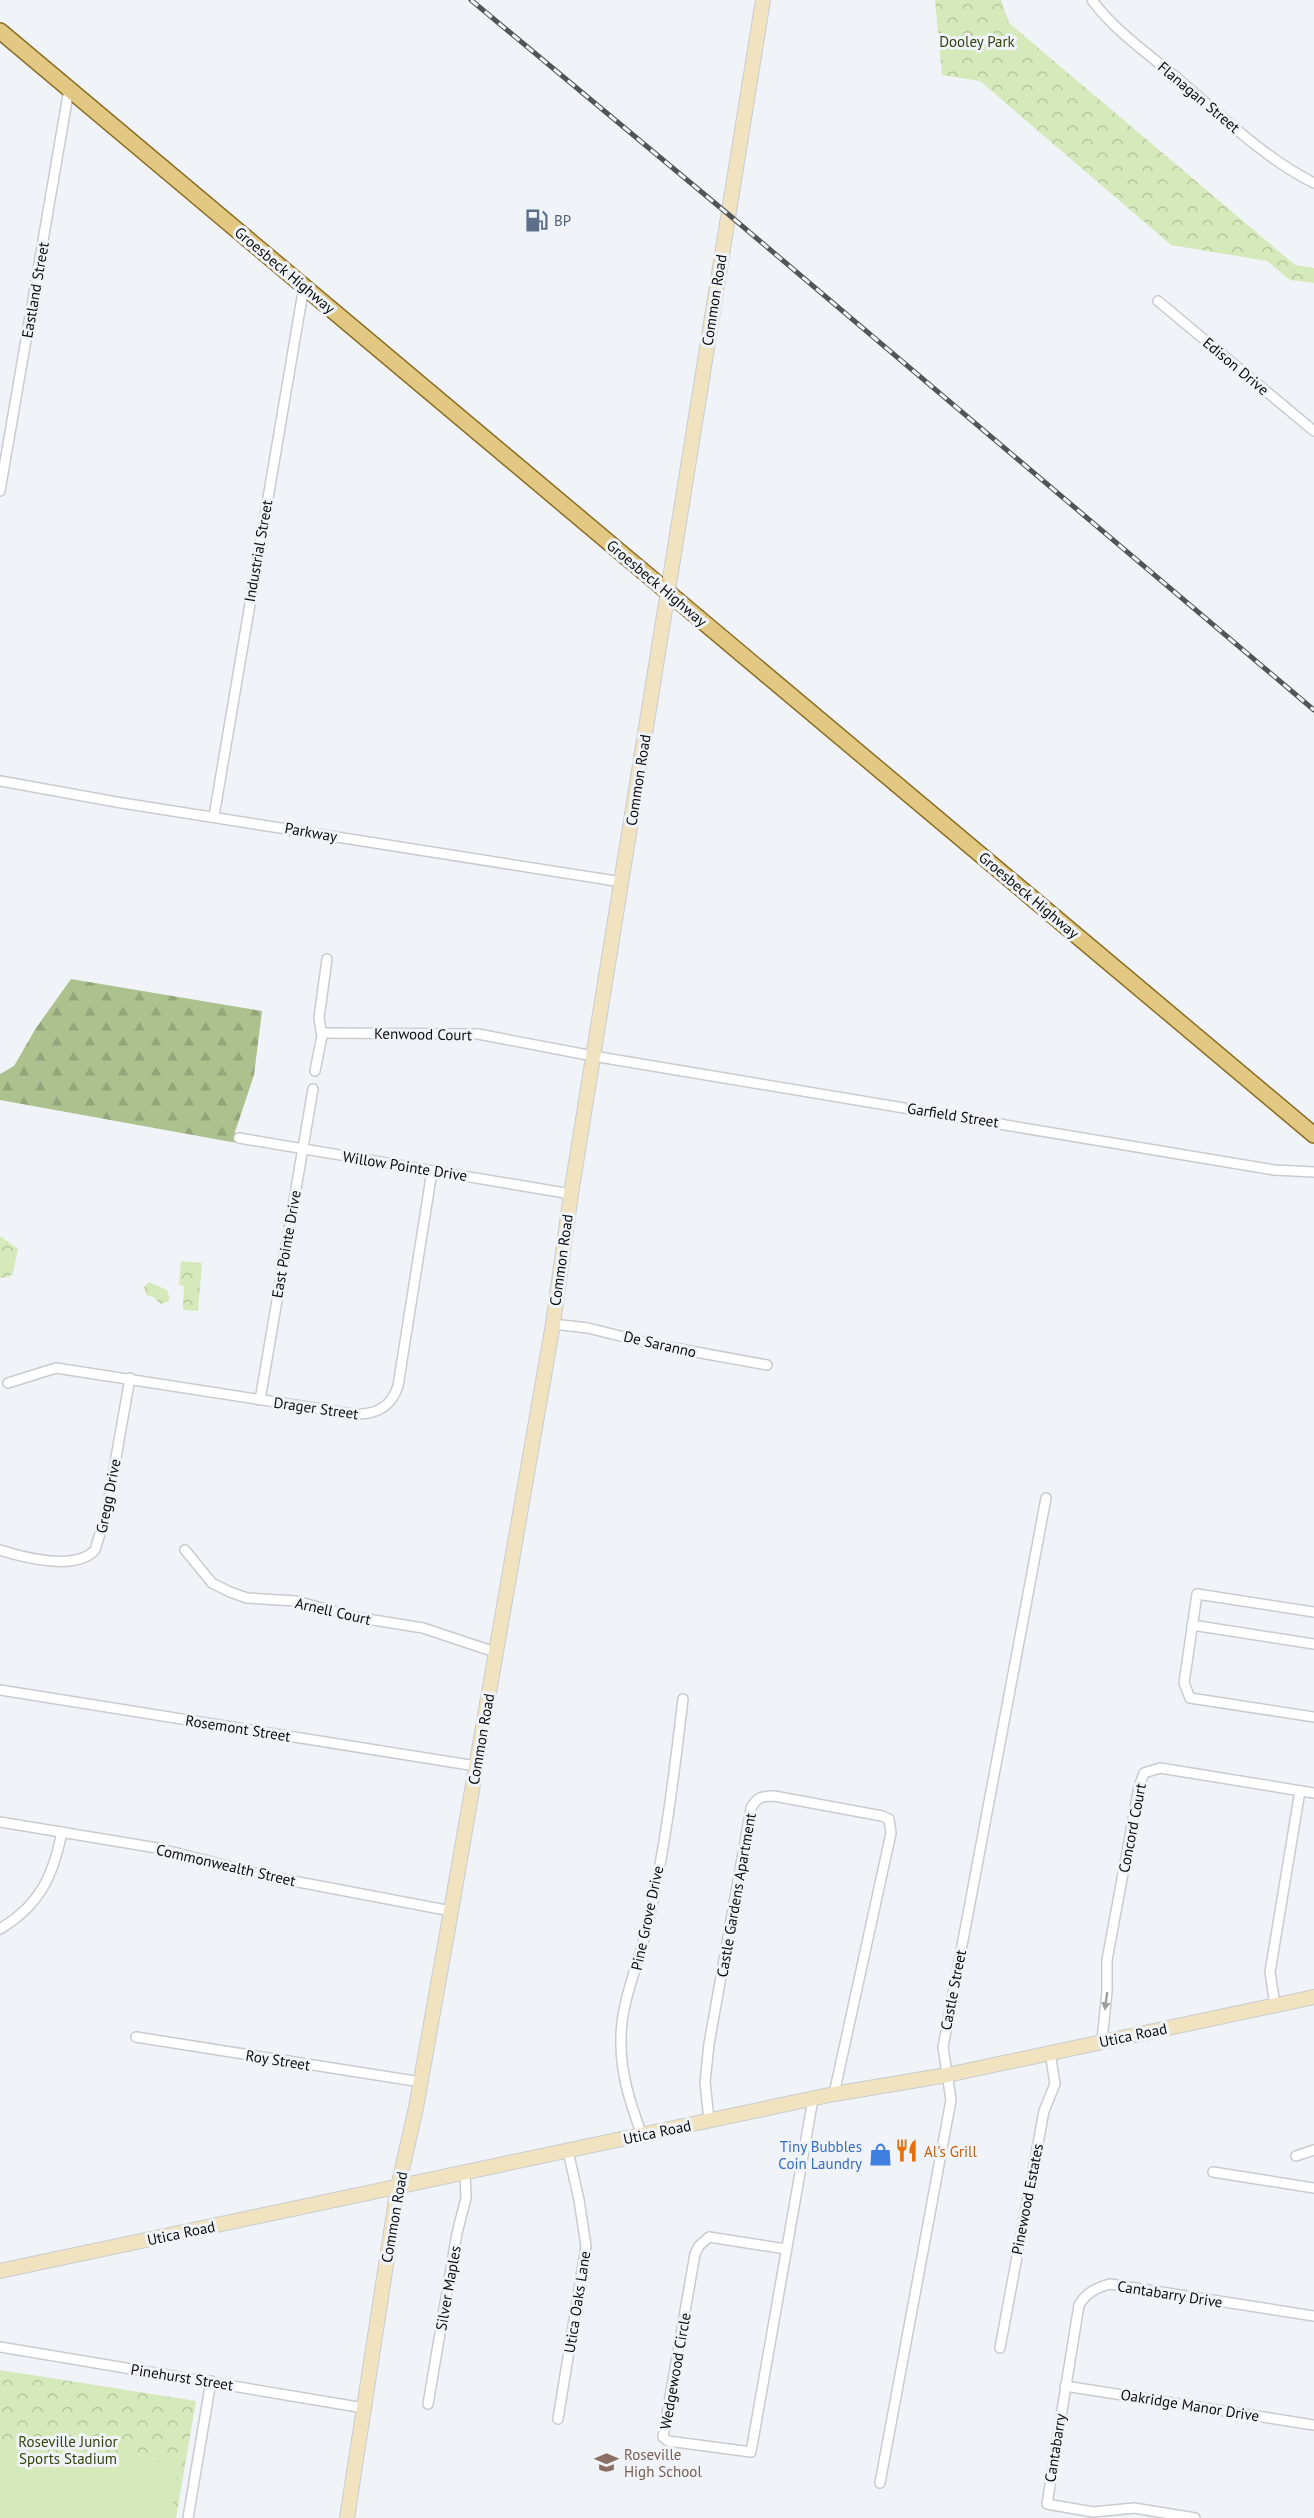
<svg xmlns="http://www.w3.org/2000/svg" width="1314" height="2518" viewBox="0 0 1314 2518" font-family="'PT Sans',sans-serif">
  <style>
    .forest { fill: url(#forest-firs) }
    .park { fill: url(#park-crowns) }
    .pitch { fill: #d5e9ba }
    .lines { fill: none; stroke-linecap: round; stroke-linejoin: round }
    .street-casing { stroke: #c8ccd0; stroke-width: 12 }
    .secondary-casing { stroke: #c8ccd0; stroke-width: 16 }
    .primary-casing { stroke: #8b6e23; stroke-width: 18 }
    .street { stroke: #fff; stroke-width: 9 }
    .secondary { stroke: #f1e3c0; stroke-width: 14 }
    .primary { stroke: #e2c882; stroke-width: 15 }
    .rail-casing { stroke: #525456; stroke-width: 5 }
    .rail { stroke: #f0f4f8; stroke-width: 3; stroke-dasharray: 9; stroke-linecap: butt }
    .oneway { fill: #9e9e9f }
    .labels { text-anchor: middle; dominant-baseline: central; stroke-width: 6; stroke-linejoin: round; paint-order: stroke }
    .park-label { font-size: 15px; fill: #31430a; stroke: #f0f4f8 }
    .street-label { font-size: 15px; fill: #0c0d0e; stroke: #f0f4f8 }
    .service-label { font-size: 15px; fill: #4e5e75; stroke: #f0f4f8; text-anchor: start }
    .shop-label { font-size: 15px; fill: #366cbe; stroke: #f0f4f8; text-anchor: end }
    .food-label { font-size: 15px; fill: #c56008; stroke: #f0f4f8; text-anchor: start }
    .education-label { font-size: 15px; fill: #785e54; stroke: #f0f4f8; text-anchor: start }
  </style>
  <defs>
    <pattern id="forest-firs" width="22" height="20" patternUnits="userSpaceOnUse" patternTransform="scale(1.5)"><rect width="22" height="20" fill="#acc18e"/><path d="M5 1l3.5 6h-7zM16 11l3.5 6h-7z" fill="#93a579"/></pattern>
    <pattern id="park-crowns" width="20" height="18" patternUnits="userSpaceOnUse" patternTransform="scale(1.5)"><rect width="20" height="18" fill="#d5e9ba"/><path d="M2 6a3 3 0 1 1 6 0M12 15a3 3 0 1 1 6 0" fill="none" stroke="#b6c79f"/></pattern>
  </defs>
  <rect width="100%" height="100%" fill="#f0f4f8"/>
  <polygon class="forest" points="71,979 262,1011 254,1075 235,1132 237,1143 0,1100 0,1074 14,1066 36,1028"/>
  <g class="park">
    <polygon points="935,0 1001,0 1009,23 1295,265 1314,268 1314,283 1290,280 1267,261 1171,245 980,81 942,75"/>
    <polygon points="0,1236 18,1249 13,1273 9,1277 0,1278"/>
    <polygon points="181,1261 202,1263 198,1311 183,1310 184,1286 179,1285"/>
    <polygon points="149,1282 167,1290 170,1299 167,1302 161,1304 153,1297 146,1295 144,1287"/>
    <polygon points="0,2370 196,2401 176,2518 0,2518"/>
  </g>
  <polygon class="pitch" points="0,2444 64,2455 66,2448 169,2463 177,2477 170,2518 0,2518"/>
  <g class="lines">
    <defs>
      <g id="street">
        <path d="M1092,0C1114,30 1147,53 1176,77C1220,114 1262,157 1314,183"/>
        <polyline points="1158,301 1314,431"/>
        <polyline points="0,491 69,89"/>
        <polyline points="0,781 122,803 622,882"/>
        <polyline points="214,816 304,286"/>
        <polyline points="322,1033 478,1034 593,1056 1274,1170 1314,1172"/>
        <polyline points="315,1071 322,1036 319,1018 327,959"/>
        <polyline points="239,1138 571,1194"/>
        <polyline points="553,1324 588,1328 652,1344 767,1365"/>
        <path d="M8,1383L56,1368L353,1414C375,1415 391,1408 398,1386L432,1171"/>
        <polyline points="260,1400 313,1089"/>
        <path d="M0,1550C25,1558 76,1571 95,1550L106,1514L130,1378"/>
        <polyline points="185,1550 212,1583 230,1592 247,1598 296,1601 355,1617 423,1628 495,1652"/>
        <polyline points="1314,1612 1197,1594 1184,1683 1190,1698 1314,1717"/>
        <polyline points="1192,1625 1314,1644"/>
        <polyline points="0,1690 476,1766"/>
        <polyline points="0,1822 157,1848 267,1876 451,1911"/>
        <path d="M0,1929C40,1905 53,1876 62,1832"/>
        <polyline points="1275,2005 1270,1972 1300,1791"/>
        <polyline points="136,2037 421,2082"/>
        <polyline points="1102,2041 1107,1991 1107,1960 1139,1787 1144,1773 1160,1768 1314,1793"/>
        <path d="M709,2120L705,2082L709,2044L751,1808C757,1797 762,1796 774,1796L882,1816L889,1819L891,1833L834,2094"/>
        <path d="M642,2135C630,2103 620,2072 621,2038C621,2001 639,1963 647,1928C665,1852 674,1775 683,1699"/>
        <polyline points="1296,2156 1314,2150"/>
        <polyline points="1213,2172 1314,2188"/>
        <polyline points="786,2249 709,2237 699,2246 695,2254 663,2437 668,2441 751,2452 813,2099"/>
        <polyline points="0,2347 364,2408"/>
        <polyline points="1000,2348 1044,2111 1055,2084 1050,2052"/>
        <polyline points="1065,2386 1314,2425"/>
        <polyline points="428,2404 457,2233 466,2198 465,2173"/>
        <polyline points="558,2419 586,2246 579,2200 568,2151"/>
        <polyline points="880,2483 951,2100 943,2047 1046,1498"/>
        <polyline points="188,2518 211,2381"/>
        <path d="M1195,2518L1134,2508L1093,2512L1047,2504L1079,2305C1087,2292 1096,2288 1110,2284L1314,2316"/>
      </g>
      <g id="secondary">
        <polyline points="0,2271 834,2094 947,2075 1314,1997"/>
        <polyline points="347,2518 398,2187 416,2108 451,1911 553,1324 571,1194 763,0"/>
      </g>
      <polyline id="primary" points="0,31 1314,1135"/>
    </defs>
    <use href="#street" class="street-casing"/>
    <use href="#secondary" class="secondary-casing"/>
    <use href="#primary" class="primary-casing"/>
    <use href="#street" class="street"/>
    <use href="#secondary" class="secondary"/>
    <use href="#primary" class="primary"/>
    <defs>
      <polyline id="rail" points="471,0 728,214 1314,710"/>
    </defs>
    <use href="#rail" class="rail-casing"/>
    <use href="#rail" class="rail"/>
  </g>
  <defs><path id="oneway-solid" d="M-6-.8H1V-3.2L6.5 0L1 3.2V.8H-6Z" transform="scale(1.5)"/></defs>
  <use class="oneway" href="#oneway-solid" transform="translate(1106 2001) rotate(98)"/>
  <defs>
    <symbol id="fuel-bare" viewBox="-9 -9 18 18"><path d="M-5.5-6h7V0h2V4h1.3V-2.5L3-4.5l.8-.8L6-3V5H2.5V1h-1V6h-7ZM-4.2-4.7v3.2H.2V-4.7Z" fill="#5c6f8a" stroke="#f0f4f8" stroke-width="2.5" paint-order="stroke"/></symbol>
    <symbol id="restaurant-bare" viewBox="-9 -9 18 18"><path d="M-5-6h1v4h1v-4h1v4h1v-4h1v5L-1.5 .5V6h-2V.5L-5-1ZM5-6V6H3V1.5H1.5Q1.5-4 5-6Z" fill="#e8710a" stroke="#f0f4f8" stroke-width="2.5" paint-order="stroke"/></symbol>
    <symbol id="shop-bare" viewBox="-9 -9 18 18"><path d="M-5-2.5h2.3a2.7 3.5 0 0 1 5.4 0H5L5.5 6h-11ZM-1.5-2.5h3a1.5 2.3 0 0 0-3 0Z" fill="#3f7fe0" stroke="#f0f4f8" stroke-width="2.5" paint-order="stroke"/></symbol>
    <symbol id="school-bare" viewBox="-9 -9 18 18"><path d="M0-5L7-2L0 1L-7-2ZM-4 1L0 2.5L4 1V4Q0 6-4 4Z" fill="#8d6e63" stroke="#f0f4f8" stroke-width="2.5" paint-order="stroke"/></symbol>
  </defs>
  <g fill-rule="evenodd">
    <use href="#fuel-bare" x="520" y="204" width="33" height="33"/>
    <use href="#restaurant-bare" x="890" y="2134" width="33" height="33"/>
    <use href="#shop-bare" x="864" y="2138" width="33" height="33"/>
    <use href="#school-bare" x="590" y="2446" width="33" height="33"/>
  </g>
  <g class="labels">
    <g class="park-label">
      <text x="977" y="41">Dooley Park</text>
      <text x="68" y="2441">Roseville Junior<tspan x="68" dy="17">Sports Stadium</tspan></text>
    </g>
    <g class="street-label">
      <text transform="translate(1199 97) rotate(40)">Flanagan Street</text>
      <text transform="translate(285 270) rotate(40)">Groesbeck Highway</text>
      <text transform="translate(35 290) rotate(-80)">Eastland Street</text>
      <text transform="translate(714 300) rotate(-81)">Common Road</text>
      <text transform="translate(1236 366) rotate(40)">Edison Drive</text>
      <text transform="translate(258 551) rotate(-80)">Industrial Street</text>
      <text transform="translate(657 583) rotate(40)">Groesbeck Highway</text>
      <text transform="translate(638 780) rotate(-81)">Common Road</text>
      <text transform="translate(311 832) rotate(10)">Parkway</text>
      <text transform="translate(1029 895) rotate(40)">Groesbeck Highway</text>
      <text transform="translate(423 1034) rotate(1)">Kenwood Court</text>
      <text transform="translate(953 1115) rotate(9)">Garfield Street</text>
      <text transform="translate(405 1166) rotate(9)">Willow Pointe Drive</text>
      <text transform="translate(286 1244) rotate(-80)">East Pointe Drive</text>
      <text transform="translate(561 1260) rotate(-82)">Common Road</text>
      <text transform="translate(660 1344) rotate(13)">De Saranno</text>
      <text transform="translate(316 1408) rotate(8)">Drager Street</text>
      <text transform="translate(108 1496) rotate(-79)">Gregg Drive</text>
      <text transform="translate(333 1611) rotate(13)">Arnell Court</text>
      <text transform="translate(238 1728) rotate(9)">Rosemont Street</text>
      <text transform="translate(481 1739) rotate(-80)">Common Road</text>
      <text transform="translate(1132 1828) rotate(-79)">Concord Court</text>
      <text transform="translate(226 1865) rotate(13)">Commonwealth Street</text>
      <text transform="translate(736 1895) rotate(-80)">Castle Gardens Apartment</text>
      <text transform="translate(647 1918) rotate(-78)">Pine Grove Drive</text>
      <text transform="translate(953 1990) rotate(-79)">Castle Street</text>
      <text transform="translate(1133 2035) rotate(-12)">Utica Road</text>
      <text transform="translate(278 2060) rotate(9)">Roy Street</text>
      <text transform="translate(657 2132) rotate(-12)">Utica Road</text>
      <text transform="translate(1027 2199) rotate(-79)">Pinewood Estates</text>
      <text transform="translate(394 2217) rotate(-80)">Common Road</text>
      <text transform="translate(181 2233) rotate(-12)">Utica Road</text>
      <text transform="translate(448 2288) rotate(-80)">Silver Maples</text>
      <text transform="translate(1170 2294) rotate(9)">Cantabarry Drive</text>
      <text transform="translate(577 2302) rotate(-81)">Utica Oaks Lane</text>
      <text transform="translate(675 2371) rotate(-80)">Wedgewood Circle</text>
      <text transform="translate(182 2377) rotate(9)">Pinehurst Street</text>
      <text transform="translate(1190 2405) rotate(9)">Oakridge Manor Drive</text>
      <text transform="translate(1055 2448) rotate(-81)">Cantabarry</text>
    </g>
    <g class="service-label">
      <text x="554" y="220">BP</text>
    </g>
    <g class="shop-label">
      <text x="862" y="2146">Tiny Bubbles<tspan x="862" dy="17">Coin Laundry</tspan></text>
    </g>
    <g class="food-label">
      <text x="924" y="2151">Al's Grill</text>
    </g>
    <g class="education-label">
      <text x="624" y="2454">Roseville<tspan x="624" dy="17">High School</tspan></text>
    </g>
  </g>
</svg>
